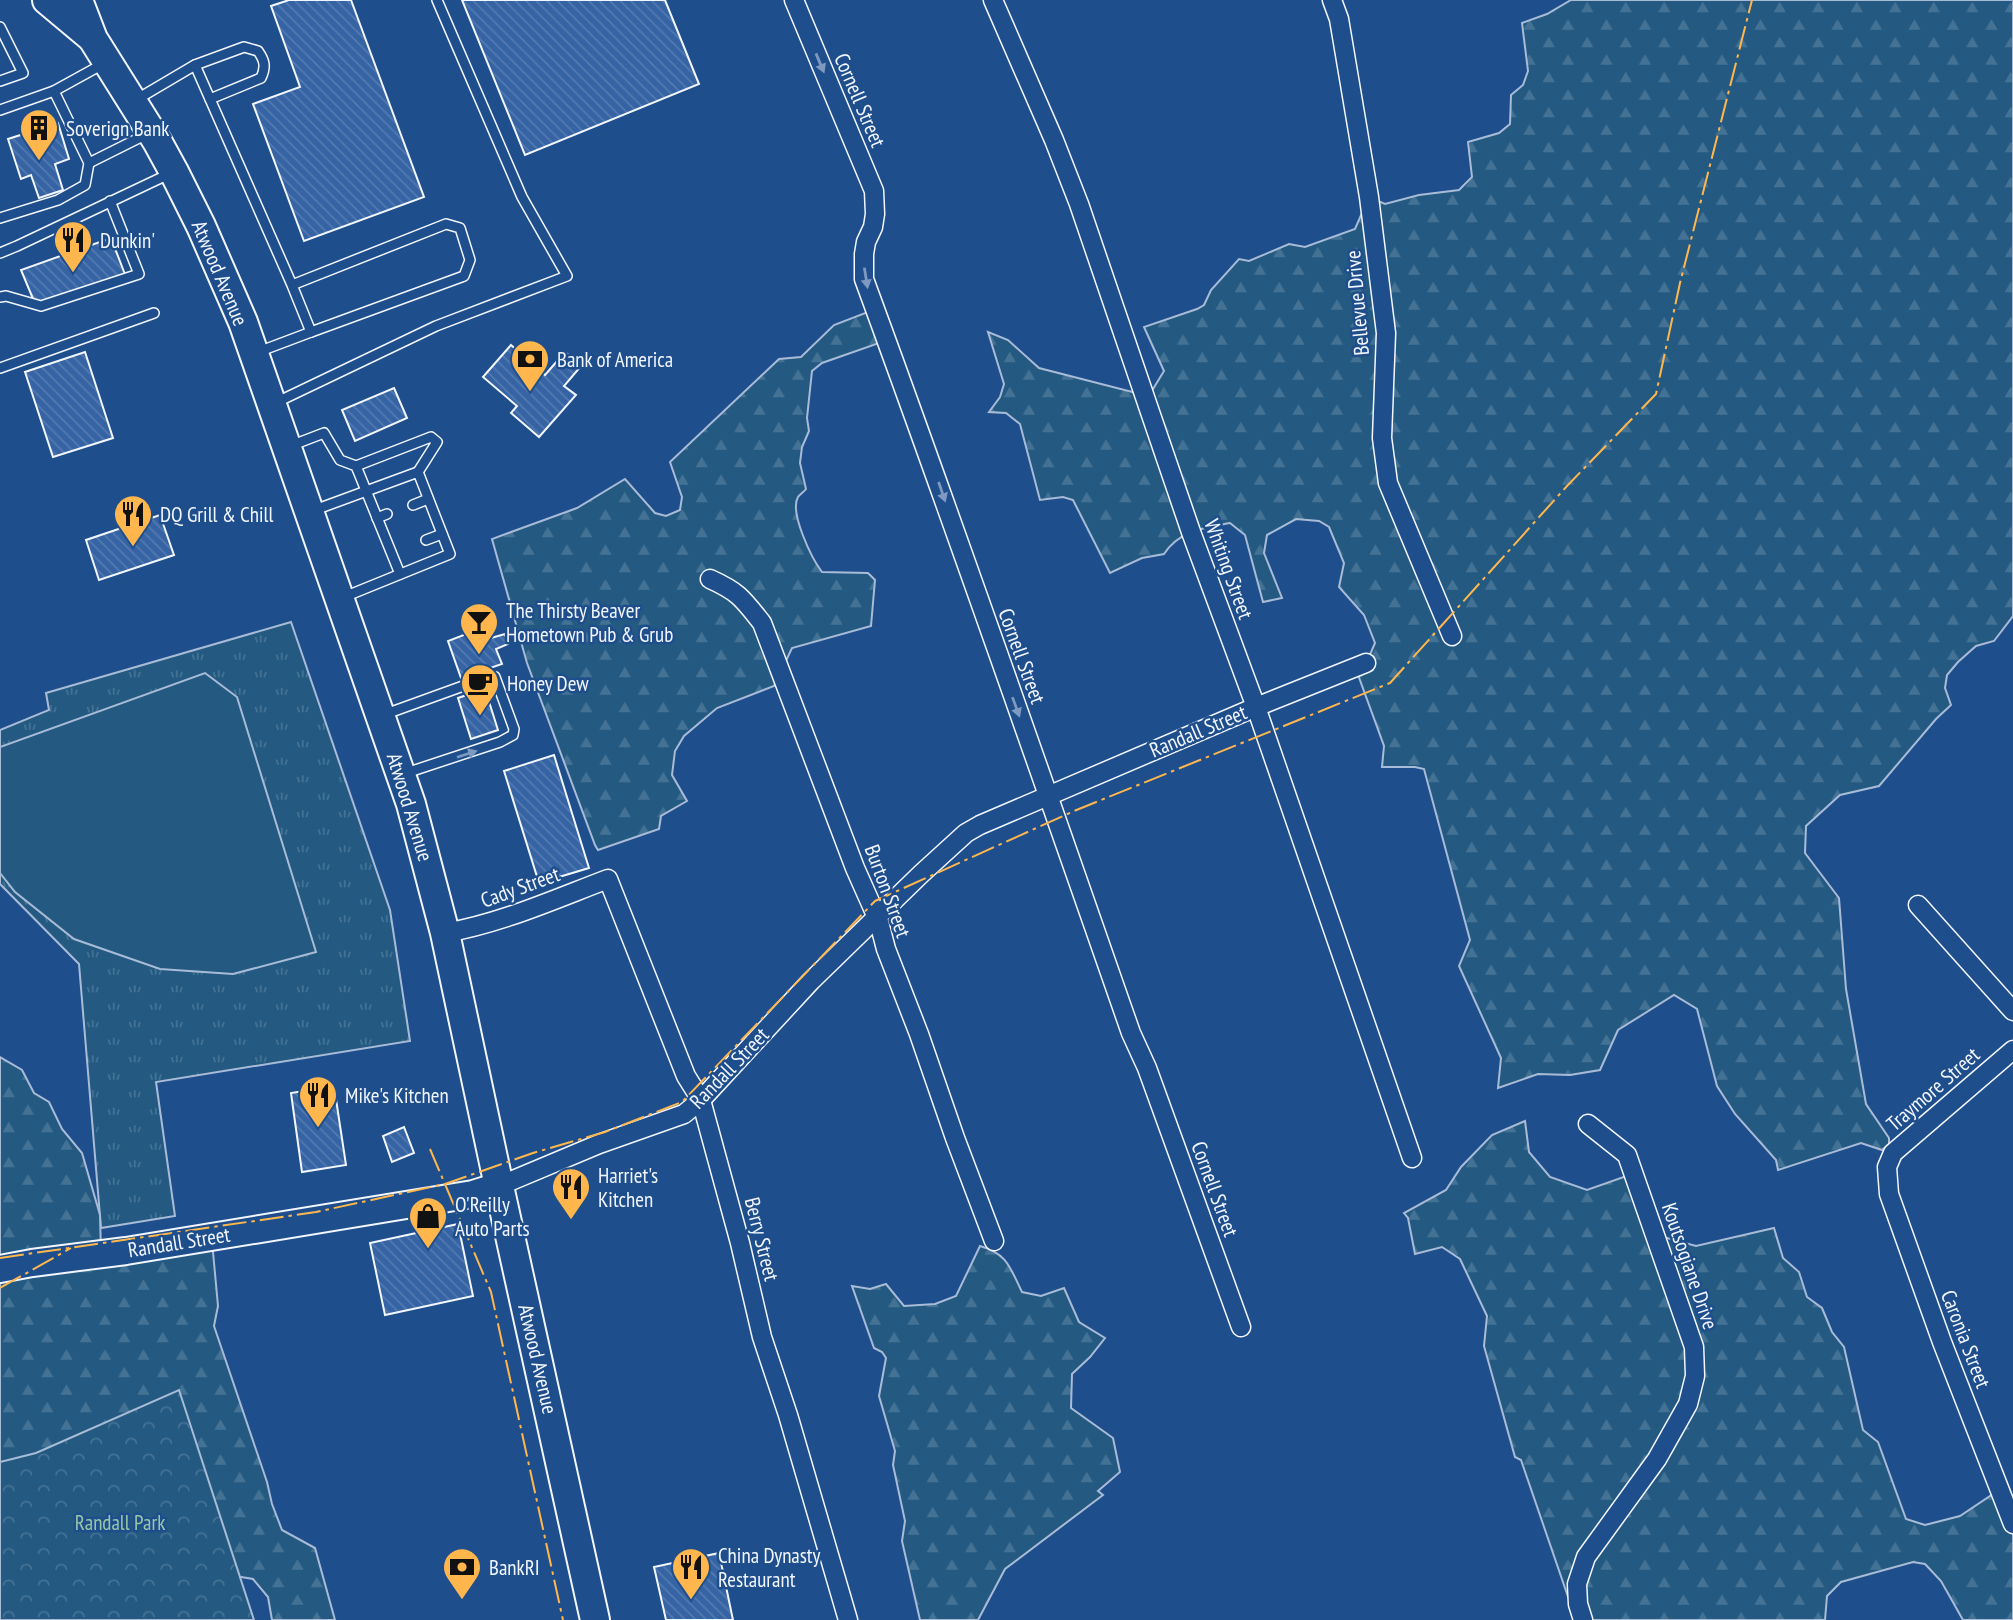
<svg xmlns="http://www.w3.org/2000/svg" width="2013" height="1620" viewBox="0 0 2013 1620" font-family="'PT Sans Narrow',sans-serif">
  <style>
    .grass { fill: url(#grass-tufts); stroke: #a8bbd7; stroke-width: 2 }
    .forest { fill: url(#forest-firs); stroke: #a8bbd7; stroke-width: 2 }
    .park { fill: url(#park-crowns); stroke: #a8bbd7; stroke-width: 2 }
    .pitch { fill: #245a82; stroke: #a8bbd7; stroke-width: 2 }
    .building { fill: url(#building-back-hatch); stroke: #f2f6ff; stroke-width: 2 }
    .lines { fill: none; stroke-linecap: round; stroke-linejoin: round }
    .lane-casing { stroke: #f2f6ff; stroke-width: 12 }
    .street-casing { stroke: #f2f6ff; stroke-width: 21 }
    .secondary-casing { stroke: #f2f6ff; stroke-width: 30 }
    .primary-casing { stroke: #f2f6ff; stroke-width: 32 }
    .lane { stroke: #1f4e8c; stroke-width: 9 }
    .street { stroke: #1f4e8c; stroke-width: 18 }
    .secondary { stroke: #1f4e8c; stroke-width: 26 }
    .primary { stroke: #1f4e8c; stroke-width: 28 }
    .power { stroke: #ffb74d; stroke-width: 2; stroke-dasharray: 24 5 3.5 5; stroke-linecap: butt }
    .oneway { fill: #7e9ac0 }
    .labels { text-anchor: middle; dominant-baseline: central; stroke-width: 5; stroke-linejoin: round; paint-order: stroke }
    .street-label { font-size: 21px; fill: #f2f6ff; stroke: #1f4e8c }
    .poi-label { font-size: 21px; fill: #f2f6ff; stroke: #1f4e8c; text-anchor: start }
    .park-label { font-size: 21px; fill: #97c8a6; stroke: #1f4e8c }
  </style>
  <defs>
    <pattern id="grass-tufts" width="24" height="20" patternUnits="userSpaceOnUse" patternTransform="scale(1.75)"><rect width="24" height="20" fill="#245a82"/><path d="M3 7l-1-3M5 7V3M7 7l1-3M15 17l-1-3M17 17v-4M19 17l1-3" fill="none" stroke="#447295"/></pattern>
    <pattern id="forest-firs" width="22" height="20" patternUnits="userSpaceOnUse" patternTransform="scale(1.75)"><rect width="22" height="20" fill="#245a82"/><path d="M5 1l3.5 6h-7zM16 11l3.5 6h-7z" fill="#447295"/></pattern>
    <pattern id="park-crowns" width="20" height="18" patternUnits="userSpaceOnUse" patternTransform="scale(1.75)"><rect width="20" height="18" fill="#245a82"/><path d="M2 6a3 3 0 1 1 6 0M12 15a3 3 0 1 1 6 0" fill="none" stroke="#447295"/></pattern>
    <pattern id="building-back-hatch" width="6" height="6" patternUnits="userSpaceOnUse" patternTransform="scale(1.75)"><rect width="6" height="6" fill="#3563a3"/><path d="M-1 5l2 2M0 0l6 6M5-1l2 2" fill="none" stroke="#537ab1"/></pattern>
  </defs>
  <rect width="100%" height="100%" fill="#1f4e8c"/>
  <polygon class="grass" points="291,622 390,910 410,1041 156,1082 175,1216 101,1228 79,964 0,884 0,730 49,710 46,693"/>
  <g class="forest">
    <path d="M1571,0H2013V616L1994,641L1976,646L1958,662L1947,675L1945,688L1951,705L1936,719L1879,786L1840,795L1806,826L1805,853L1839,898L1846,989L1866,1104L1889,1138V1144L1882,1150L1861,1143L1778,1170L1776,1160L1735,1114L1717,1086L1697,1009L1674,995L1618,1030L1600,1070L1570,1075L1538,1074L1498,1088L1501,1058L1459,966L1470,940L1424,769L1415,767H1382L1384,746L1357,672L1369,657L1375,643L1364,615L1339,587L1344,563L1329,527L1319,521L1296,519L1267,535L1264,553L1282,598L1263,602L1245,535L1230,523C1204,528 1180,530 1164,554L1142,558L1110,573L1073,500L1063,497L1040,500L1020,424L1006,413L989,412L1000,397L1004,384L988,332L1008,340L1039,368L1140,394L1153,389L1164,371L1144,327L1197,309L1204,305L1211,290L1239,259L1249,261L1289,244L1305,247L1355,229L1369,197L1385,204L1419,195L1459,190L1472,177L1468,142L1499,133L1510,124L1511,95L1523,85L1528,71L1522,23L1547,14Z"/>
    <path d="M873,310L885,341L822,363L812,371L807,418L809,431L802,447L800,463L806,489C804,492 800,494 798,497C789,512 812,559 822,572L868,573L875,580L871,626L792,648L774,686L717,708L684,736L675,751L672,775L687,801L661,816L659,829L598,850L595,845L527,663L492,539L577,508L625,479L655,513L666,516L680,510L682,497L670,462L779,359L801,357L834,325Z"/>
    <polygon points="0,1057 22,1070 34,1093 49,1102 62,1129 82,1153 100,1215 101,1253 212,1241 218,1306 214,1326 267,1482 272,1504 282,1530 315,1548 335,1620 272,1620 268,1597 253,1579 235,1576 0,1514"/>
    <polygon points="1525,1121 1529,1152 1550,1177 1587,1190 1635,1173 1656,1235 1696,1246 1774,1228 1783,1258 1799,1272 1807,1297 1822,1308 1832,1332 1844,1347 1863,1430 1878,1442 1906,1519 1925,1525 1960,1516 1996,1492 2013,1528 2013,1620 1963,1620 1941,1581 1925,1564 1913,1562 1841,1582 1827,1596 1825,1620 1576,1620 1521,1460 1515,1457 1484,1346 1487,1316 1460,1259 1442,1247 1415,1254 1408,1218 1404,1213 1446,1190 1461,1167 1492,1135"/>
    <path d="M980,1246C1008,1254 1010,1268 1022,1292L1041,1296L1064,1288L1079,1322L1105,1338L1090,1357L1072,1374L1071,1408L1113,1438L1120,1472L1098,1491L1103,1495L1005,1569L978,1620H920L902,1541L905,1521L893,1465L895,1451L879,1396L886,1358L882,1352L874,1348L852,1286L870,1289L886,1284L904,1306L935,1304L956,1296Z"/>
  </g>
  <polygon class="park" points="179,1390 254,1620 0,1620 0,1462 36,1453"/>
  <polygon class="pitch" points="205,673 237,697 316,952 233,974 160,969 74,939 15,892 0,873 0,747"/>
  <g class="building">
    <polygon points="289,0 351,0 424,197 304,241 253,104 300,87 271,6"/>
    <polygon points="462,0 665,0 699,84 525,155"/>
    <polygon points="58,123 69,159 55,164 63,190 39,198 31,175 21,179 8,139"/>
    <polygon points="111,238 126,277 36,306 21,270"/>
    <polygon points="511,345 545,375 565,352 581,366 564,386 576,395 539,437 511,413 517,406 483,377"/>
    <polygon points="85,352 113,438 53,457 25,372"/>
    <polygon points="394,388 407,418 355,441 342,410"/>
    <polygon points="160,515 174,555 99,580 86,540"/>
    <polygon points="487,626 491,638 505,634 508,644 496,649 502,664 461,678 448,641"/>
    <polygon points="485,689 498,730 471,739 458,698"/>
    <polygon points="554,755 589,868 539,883 504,771"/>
    <polygon points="334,1086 346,1165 302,1172 291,1093"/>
    <polygon points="404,1127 414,1153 392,1162 383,1136"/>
    <polygon points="458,1224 473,1296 385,1315 370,1243"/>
    <polygon points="719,1553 733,1620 666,1620 654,1567"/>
  </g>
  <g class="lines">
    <defs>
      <g id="lane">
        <polyline points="0,27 23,73 0,81"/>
        <path d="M195,65L244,47L258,51C265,61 266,67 261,78L210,99"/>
        <polyline points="134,101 195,65 292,285 311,332 464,276 470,260 460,228 446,224 292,285"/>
        <polyline points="0,110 54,91 103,64"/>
        <polyline points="89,163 147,134"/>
        <polyline points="0,218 58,200 85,185 89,163 54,91"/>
        <polyline points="0,253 17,246 169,174"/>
        <polyline points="0,297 6,296 41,306 139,274 110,201"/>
        <polyline points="258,352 311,332"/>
        <polyline points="0,368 154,313"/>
        <polyline points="275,403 436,326 567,276 522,197 437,0"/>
        <polyline points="290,446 324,433 340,460 356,466 400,574"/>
        <polyline points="356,466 431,437 437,442 418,472"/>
        <polyline points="413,505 428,499"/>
        <polyline points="312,511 418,472 450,554 344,597"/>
        <polyline points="377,518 387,514"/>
        <polyline points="426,540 442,534"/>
        <polyline points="383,715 477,681 495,677 514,729 513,735 500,742 403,774"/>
      </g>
      <g id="street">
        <path d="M794,0L874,191L875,214L873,227L866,242L864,254V279C956,529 1043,781 1131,1033L1147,1068L1241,1327"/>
        <polyline points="993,0 1054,140 1079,204 1191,532 1256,707 1412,1158"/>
        <polyline points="1332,0 1339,19 1369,197 1386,333 1382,438 1388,483 1452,636"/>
        <path d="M710,579C739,592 743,599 762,623L855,868L879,922L886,949L919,1034L955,1138L994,1241"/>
        <polyline points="1918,905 2013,1011"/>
        <path d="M445,933C502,923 555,899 608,879L686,1076L701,1100L740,1243L762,1337L788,1415L848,1620"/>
        <polyline points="2013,1050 1893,1153 1887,1167 1889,1194 1942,1342 2013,1524"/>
        <polyline points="499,1186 599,1144 684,1114 701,1100 811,981 921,874 966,833 980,825 1256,707 1366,663"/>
        <polyline points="1583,1620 1578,1604 1577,1584 1586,1557 1657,1459 1688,1404 1695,1376 1694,1347 1627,1155 1588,1124"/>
      </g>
      <polyline id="secondary" points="0,1269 32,1263 126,1251 473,1194 499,1186"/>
      <g id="primary">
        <polyline points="47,0 90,36"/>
        <polyline points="78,0 93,39 157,141 174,172 201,226 243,322 411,804 445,933 499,1186 595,1620"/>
      </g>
    </defs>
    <use href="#lane" class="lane-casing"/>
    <use href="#street" class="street-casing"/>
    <use href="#secondary" class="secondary-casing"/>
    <use href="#primary" class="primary-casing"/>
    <use href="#lane" class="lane"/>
    <use href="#street" class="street"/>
    <use href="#secondary" class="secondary"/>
    <use href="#primary" class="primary"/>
    <g class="power">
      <polyline points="430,1149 491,1292 563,1620"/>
      <polyline points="0,1258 316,1212 445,1184 533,1153 605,1132 682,1102 875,901 1074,811 1390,683 1567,486 1656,394 1680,283 1752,0"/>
      <polyline points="0,1288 71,1248"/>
    </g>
  </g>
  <defs><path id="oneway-solid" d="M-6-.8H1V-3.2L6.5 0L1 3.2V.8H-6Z" transform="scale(1.75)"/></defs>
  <g class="oneway">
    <use href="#oneway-solid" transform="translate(820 63) rotate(67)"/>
    <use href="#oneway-solid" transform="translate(866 278) rotate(81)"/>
    <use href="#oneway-solid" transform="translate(942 492) rotate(71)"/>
    <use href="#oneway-solid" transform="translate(1016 707) rotate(70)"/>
    <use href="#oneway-solid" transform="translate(467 754) rotate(-18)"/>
  </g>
  <defs>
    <symbol id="building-pin" viewBox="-11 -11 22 30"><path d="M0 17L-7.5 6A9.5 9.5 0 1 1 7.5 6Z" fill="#ffb74d" stroke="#1f4e8c"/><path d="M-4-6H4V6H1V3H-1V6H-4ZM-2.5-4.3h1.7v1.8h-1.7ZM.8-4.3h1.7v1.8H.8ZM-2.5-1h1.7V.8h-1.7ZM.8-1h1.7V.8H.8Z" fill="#111"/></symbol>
    <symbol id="restaurant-pin" viewBox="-11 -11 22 30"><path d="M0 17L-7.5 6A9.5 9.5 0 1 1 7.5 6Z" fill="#ffb74d" stroke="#1f4e8c"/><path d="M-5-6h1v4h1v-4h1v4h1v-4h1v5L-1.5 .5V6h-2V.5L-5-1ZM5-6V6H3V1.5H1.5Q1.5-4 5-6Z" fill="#111"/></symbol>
    <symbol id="bank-pin" viewBox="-11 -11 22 30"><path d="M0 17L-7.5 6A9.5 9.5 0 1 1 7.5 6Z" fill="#ffb74d" stroke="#1f4e8c"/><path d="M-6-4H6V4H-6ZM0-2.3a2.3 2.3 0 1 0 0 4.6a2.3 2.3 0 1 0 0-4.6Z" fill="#111"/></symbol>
    <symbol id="bar-pin" viewBox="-11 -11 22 30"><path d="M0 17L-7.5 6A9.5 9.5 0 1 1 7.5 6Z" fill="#ffb74d" stroke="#1f4e8c"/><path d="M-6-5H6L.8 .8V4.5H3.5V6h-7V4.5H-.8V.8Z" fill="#111"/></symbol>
    <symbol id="cafe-pin" viewBox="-11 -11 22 30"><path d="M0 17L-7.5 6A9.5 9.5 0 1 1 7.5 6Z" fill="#ffb74d" stroke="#1f4e8c"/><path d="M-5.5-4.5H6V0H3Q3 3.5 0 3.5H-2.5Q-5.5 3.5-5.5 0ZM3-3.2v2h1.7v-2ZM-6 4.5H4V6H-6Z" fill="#111"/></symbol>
    <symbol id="shop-pin" viewBox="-11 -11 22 30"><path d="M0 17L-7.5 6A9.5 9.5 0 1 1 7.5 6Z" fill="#ffb74d" stroke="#1f4e8c"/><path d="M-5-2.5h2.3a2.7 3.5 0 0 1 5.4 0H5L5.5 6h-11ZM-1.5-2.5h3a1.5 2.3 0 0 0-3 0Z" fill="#111"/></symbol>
  </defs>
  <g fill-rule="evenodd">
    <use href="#building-pin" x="17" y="106" width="44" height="60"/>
    <use href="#restaurant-pin" x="51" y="218" width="44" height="60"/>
    <use href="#bank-pin" x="508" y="337" width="44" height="60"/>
    <use href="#restaurant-pin" x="111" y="492" width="44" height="60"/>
    <use href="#bar-pin" x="457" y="600" width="44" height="60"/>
    <use href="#cafe-pin" x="458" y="661" width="44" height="60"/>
    <use href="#restaurant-pin" x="296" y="1073" width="44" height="60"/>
    <use href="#restaurant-pin" x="549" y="1165" width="44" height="60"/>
    <use href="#shop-pin" x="406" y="1194" width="44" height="60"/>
    <use href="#bank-pin" x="440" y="1545" width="44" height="60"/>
    <use href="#restaurant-pin" x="669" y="1545" width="44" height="60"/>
  </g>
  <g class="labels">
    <g class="street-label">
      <text transform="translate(860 100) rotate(67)">Cornell Street</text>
      <text transform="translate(220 273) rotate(67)">Atwood Avenue</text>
      <text transform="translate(1357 303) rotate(-95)">Bellevue Drive</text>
      <text transform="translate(1229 569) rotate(70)">Whiting Street</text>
      <text transform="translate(1022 656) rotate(70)">Cornell Street</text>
      <text transform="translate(1198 731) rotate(-23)">Randall Street</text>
      <text transform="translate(410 807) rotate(73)">Atwood Avenue</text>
      <text transform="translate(520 887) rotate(-20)">Cady Street</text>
      <text transform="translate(888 891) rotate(70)">Burton Street</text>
      <text transform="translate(729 1068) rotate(-46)">Randall Street</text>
      <text transform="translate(1933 1089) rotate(-41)">Traymore Street</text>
      <text transform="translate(1215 1189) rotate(70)">Cornell Street</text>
      <text transform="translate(762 1239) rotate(76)">Berry Street</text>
      <text transform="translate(179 1242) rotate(-9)">Randall Street</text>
      <text transform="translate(1690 1266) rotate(71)">Koutsogiane Drive</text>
      <text transform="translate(1966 1339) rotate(69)">Caronia Street</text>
      <text transform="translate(538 1359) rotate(77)">Atwood Avenue</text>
    </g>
    <g class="poi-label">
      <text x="66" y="128">Soverign Bank</text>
      <text x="100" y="240">Dunkin'</text>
      <text x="557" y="359">Bank of America</text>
      <text x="160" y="514">DQ Grill &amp; Chill</text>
      <text x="506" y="610">The Thirsty Beaver<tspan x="506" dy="24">Hometown Pub &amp; Grub</tspan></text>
      <text x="507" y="683">Honey Dew</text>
      <text x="345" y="1095">Mike's Kitchen</text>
      <text x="598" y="1175">Harriet's<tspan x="598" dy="24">Kitchen</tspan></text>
      <text x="455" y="1204">O'Reilly<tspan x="455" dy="24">Auto Parts</tspan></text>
      <text x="718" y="1555">China Dynasty<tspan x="718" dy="24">Restaurant</tspan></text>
      <text x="489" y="1567">BankRI</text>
    </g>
    <g class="park-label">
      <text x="120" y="1522">Randall Park</text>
    </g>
  </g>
</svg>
